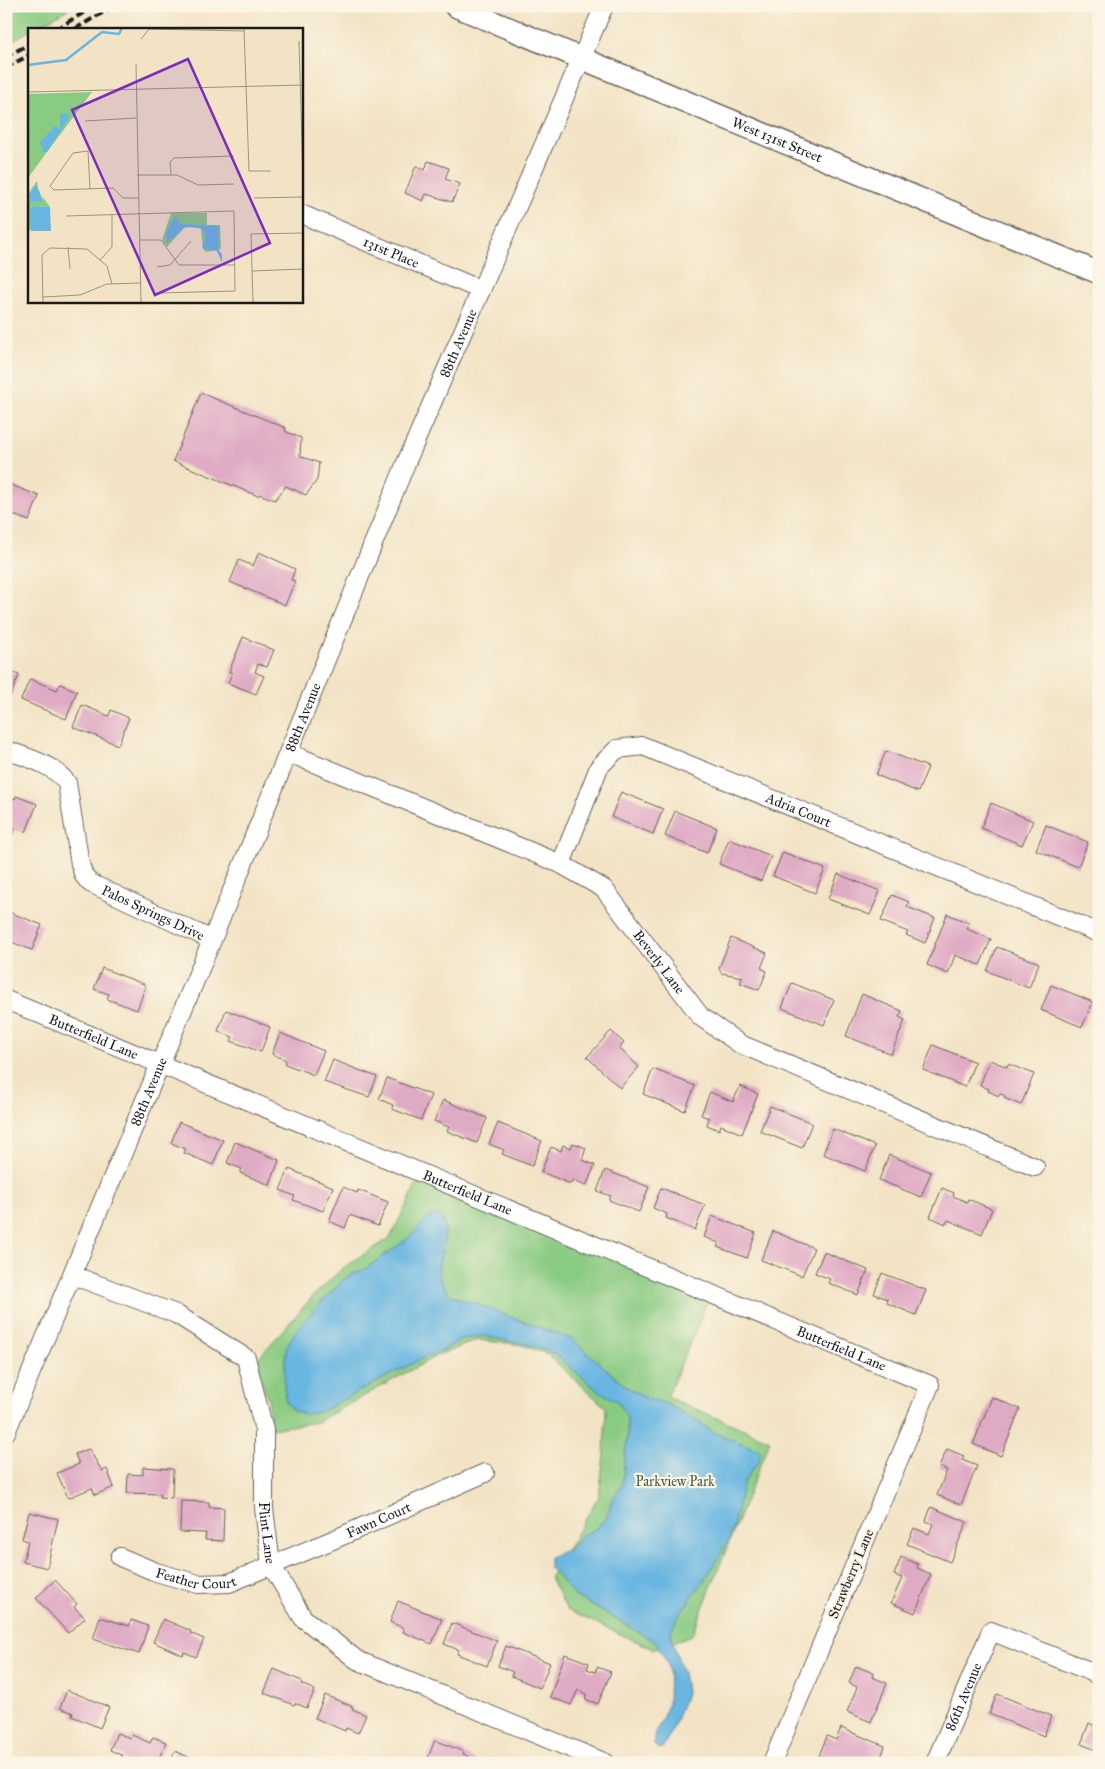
<svg xmlns="http://www.w3.org/2000/svg" width="1105" height="1769" viewBox="0 0 1105 1769" font-family="'IM FELL Great Primer',serif">
  <style>
    .green { fill: #8acb82; stroke: #53744f }
    .water { fill: #67b6e1; stroke: #42697e }
    .building { fill: #dfaac4 }
    .lines { fill: none; stroke-linecap: round; stroke-linejoin: round }
    .minor-casing { stroke: #676257; stroke-width: 20 }
    .tertiary-casing { stroke: #676257; stroke-width: 24 }
    .minor { stroke: #fff; stroke-width: 18 }
    .tertiary { stroke: #fff; stroke-width: 21 }
    .rail { stroke: #1c1c1c; stroke-width: 4; stroke-dasharray: 8 4; stroke-linecap: butt }
    .labels { text-anchor: middle; dominant-baseline: central; stroke-width: 4.5; stroke-linejoin: round; paint-order: stroke }
    .street-label { font-size: 14px; fill: #1c1c1c; stroke: #fcf5e5 }
    .park-label { font-size: 14px; fill: #425940; stroke: #fcf5e5 }
    .inset-river { fill: none; stroke: #67b6e1; stroke-width: 2.5 }
    .inset-road { fill: none; stroke: #9c9381; stroke-width: 1 }
    .view { fill: #7b2cbf; fill-opacity: 0.15; stroke: #7b2cbf; stroke-width: 2.5 }
    .inset-edge { fill: none; stroke: #1c1c1c; stroke-width: 2.5 }
  </style>
  <rect width="100%" height="100%" fill="#fcf5e5"/>
  <filter id="ink" filterUnits="userSpaceOnUse"><feTurbulence type="fractalNoise" baseFrequency=".02" numOctaves="2"/><feDisplacementMap in="SourceGraphic" scale="10" xChannelSelector="R" yChannelSelector="G"/><feConvolveMatrix kernelMatrix="1 2 1 2 8 2 1 2 1" color-interpolation-filters="sRGB"/></filter>
  <filter id="wash" filterUnits="userSpaceOnUse"><feTurbulence type="fractalNoise" baseFrequency=".0096" numOctaves="4" result="noise"/><feDisplacementMap in="SourceGraphic" scale="20" xChannelSelector="R" yChannelSelector="G"/><feGaussianBlur stdDeviation="1.12" result="paint"/><feColorMatrix in="noise" values="0 0 0 0 0 0 0 0 0 0 0 0 0 0 0 0 0 1.4 0 .05"/><feComposite in="paint" operator="in"/></filter>
  <g filter="url(#wash)">
    <rect width="100%" height="100%" fill="#f2e3c5"/>
    <g class="green">
      <polygon points="6,6 74,6 33,29 29,29 29,31 6,44"/>
      <polygon points="420,1178 709,1298 667,1397 770,1440 692,1635 653,1649 567,1610 550,1578 599,1496 604,1454 606,1408 547,1354 522,1345 478,1340 438,1355 317,1422 271,1429 268,1399 255,1362 314,1295 344,1267 390,1238"/>
    </g>
    <path class="water" d="M435,1215H440C455,1233 431,1263 441,1282C443,1286 448,1291 451,1295L572,1339L627,1387L646,1398L667,1404L716,1433L761,1451L759,1460L743,1483L731,1536L708,1575L680,1613L672,1629L671,1638L683,1672L686,1693L674,1726L663,1747L659,1749L654,1745V1737L668,1705L669,1667L656,1642L575,1596L549,1566V1557L571,1548L582,1535L597,1528L607,1516L611,1502L622,1484L627,1439V1417L618,1402L596,1389L553,1353L534,1346L484,1336L461,1339L444,1350L419,1360L320,1412L304,1414L293,1411L286,1401L284,1385L285,1359L287,1346L294,1334L307,1317L345,1278L367,1268L406,1240L429,1217Z"/>
    <g id="blocks">
      <g class="building">
        <polygon points="428,161 449,168 445,179 460,184 452,202 426,194 423,201 405,193 416,166 425,170"/>
        <polygon points="201,393 286,428 285,431 301,438 300,456 319,463 317,480 306,495 286,486 275,500 259,494 258,496 173,461"/>
        <polygon points="6,483 39,496 29,521 6,512"/>
        <polygon points="259,552 295,569 291,580 295,581 285,605 230,582 239,560 253,566"/>
        <polygon points="243,637 274,650 267,667 258,664 255,672 264,676 256,694 228,683 232,673 229,672"/>
        <polygon points="6,670 19,675 9,700 6,699"/>
        <polygon points="30,679 57,690 60,684 77,691 66,719 21,700"/>
        <polygon points="82,705 109,716 111,710 129,718 118,745 73,727"/>
        <polygon points="886,751 928,767 918,792 876,775"/>
        <polygon points="621,792 663,809 653,834 611,817"/>
        <polygon points="6,796 15,799 16,796 37,804 26,832 15,828 6,849"/>
        <polygon points="991,803 1033,821 1022,845 981,828"/>
        <polygon points="675,811 717,828 707,853 665,836"/>
        <polygon points="1046,825 1088,842 1078,867 1036,850"/>
        <polygon points="729,839 771,856 761,881 719,864"/>
        <polygon points="783,852 825,869 815,893 773,876"/>
        <polygon points="838,874 880,891 870,915 828,899"/>
        <polygon points="892,895 909,902 907,907 935,918 925,943 906,935 908,932 881,921"/>
        <polygon points="6,911 42,925 32,950 6,940"/>
        <polygon points="947,914 969,923 967,929 991,939 980,965 955,955 948,974 927,965"/>
        <polygon points="731,938 767,953 761,968 767,971 759,990 740,983 743,977 721,973 719,968"/>
        <polygon points="997,947 1039,963 1029,988 987,971"/>
        <polygon points="102,968 146,985 137,1010 107,999 109,994 94,989"/>
        <polygon points="792,983 834,1000 824,1025 782,1008"/>
        <polygon points="1051,985 1093,1002 1082,1027 1041,1010"/>
        <polygon points="862,994 902,1011 899,1017 905,1020 891,1054 846,1036"/>
        <polygon points="226,1010 270,1027 261,1052 231,1041 233,1037 218,1031"/>
        <polygon points="611,1031 624,1043 619,1048 639,1067 620,1088 587,1057"/>
        <polygon points="280,1033 324,1051 314,1075 285,1064 286,1060 272,1054"/>
        <polygon points="933,1045 975,1062 965,1087 923,1070"/>
        <polygon points="333,1060 377,1077 369,1097 324,1082"/>
        <polygon points="990,1060 1007,1067 1008,1064 1034,1074 1021,1105 1004,1098 1005,1096 1000,1093 999,1096 988,1091 989,1089 980,1085"/>
        <polygon points="653,1069 695,1086 685,1111 643,1094"/>
        <polygon points="387,1078 431,1095 421,1120 392,1109 393,1105 379,1099"/>
        <polygon points="740,1086 758,1094 742,1134 721,1125 719,1130 707,1125 709,1118 701,1115 710,1092 733,1102"/>
        <polygon points="443,1100 487,1118 477,1143 447,1131 449,1127 434,1121"/>
        <polygon points="770,1106 812,1123 802,1148 760,1131"/>
        <polygon points="179,1122 223,1140 213,1165 184,1153 186,1149 171,1143"/>
        <polygon points="498,1123 542,1141 532,1166 502,1154 504,1150 489,1144"/>
        <polygon points="833,1129 875,1146 865,1171 823,1154"/>
        <polygon points="235,1142 279,1160 270,1185 240,1173 242,1169 227,1163"/>
        <polygon points="573,1143 586,1148 582,1160 595,1165 586,1186 572,1180 571,1184 541,1172 551,1147 561,1151 563,1145 571,1148"/>
        <polygon points="889,1155 931,1172 921,1197 879,1180"/>
        <polygon points="289,1169 333,1187 323,1211 293,1200 295,1196 280,1190"/>
        <polygon points="605,1170 649,1187 639,1212 609,1200 611,1196 597,1191"/>
        <polygon points="343,1187 357,1193 358,1190 388,1202 378,1226 350,1215 345,1228 329,1221"/>
        <polygon points="661,1188 705,1205 695,1230 666,1218 667,1214 653,1208"/>
        <polygon points="942,1188 954,1193 953,1196 967,1202 968,1199 992,1209 982,1234 948,1220 946,1224 930,1217"/>
        <polygon points="712,1216 756,1233 747,1258 717,1247 719,1243 704,1237"/>
        <polygon points="773,1231 814,1248 802,1276 761,1260"/>
        <polygon points="824,1252 868,1270 858,1295 828,1283 830,1279 815,1273"/>
        <polygon points="882,1273 926,1290 916,1315 887,1303 888,1299 874,1294"/>
        <polygon points="992,1397 1020,1409 1001,1456 973,1444"/>
        <polygon points="89,1449 102,1471 107,1469 114,1487 95,1495 92,1488 68,1498 57,1473 79,1464 75,1454"/>
        <polygon points="947,1449 964,1456 962,1460 977,1466 961,1505 937,1495 947,1470 939,1467"/>
        <polygon points="143,1467 173,1469 172,1498 160,1497 161,1494 127,1493 128,1474 143,1475"/>
        <polygon points="181,1501 209,1502 209,1507 224,1508 223,1541 205,1540 206,1533 180,1532"/>
        <polygon points="931,1507 967,1522 950,1562 907,1544 914,1528 929,1534 933,1524 926,1521"/>
        <polygon points="29,1512 58,1519 47,1568 23,1562 28,1541 22,1539"/>
        <polygon points="901,1557 918,1564 917,1568 931,1574 915,1613 891,1603 902,1578 894,1575"/>
        <polygon points="55,1580 77,1604 74,1607 85,1618 68,1633 36,1598"/>
        <polygon points="398,1601 442,1619 432,1644 403,1632 404,1628 390,1622"/>
        <polygon points="100,1617 129,1626 131,1620 148,1626 139,1654 93,1639"/>
        <polygon points="163,1619 191,1631 190,1633 204,1639 196,1657 184,1652 183,1655 153,1642"/>
        <polygon points="452,1623 497,1641 487,1666 457,1654 459,1650 444,1644"/>
        <polygon points="506,1646 550,1663 540,1688 511,1676 513,1672 498,1666"/>
        <polygon points="565,1654 589,1663 587,1669 595,1672 597,1667 611,1672 598,1704 585,1699 587,1694 578,1690 571,1705 550,1697"/>
        <polygon points="856,1666 873,1673 872,1677 887,1683 871,1722 847,1712 857,1687 849,1683"/>
        <polygon points="274,1669 302,1681 301,1684 315,1690 307,1708 295,1703 294,1705 264,1693"/>
        <polygon points="67,1690 109,1707 100,1728 72,1716 73,1713 60,1708"/>
        <polygon points="997,1694 1051,1716 1044,1736 989,1714"/>
        <polygon points="325,1695 353,1707 352,1709 366,1715 358,1733 346,1728 345,1731 315,1718"/>
        <polygon points="1089,1723 1099,1728 1099,1751 1081,1744"/>
        <polygon points="841,1728 885,1746 879,1763 828,1763 818,1758 827,1736 836,1740"/>
        <polygon points="117,1733 130,1738 132,1735 150,1743 153,1737 166,1742 157,1763 132,1763 122,1759 123,1756 110,1750"/>
        <polygon points="435,1740 464,1752 463,1754 476,1760 475,1763 426,1763"/>
        <polygon points="175,1751 202,1763 170,1763"/>
      </g>
    </g>
  </g>
  <g filter="url(#ink)">
    <use href="#blocks" fill-opacity="0" stroke="#676257" stroke-width="1"/>
    <g class="lines">
      <defs>
        <g id="minor">
          <path id="s1" d="M301,214L481,290"/>
          <path id="s2" d="M6,750C28,758 53,764 67,783L80,864L84,876L90,883L212,940"/>
          <path id="s3" d="M289,753L561,864L604,889L701,1017L740,1044L1035,1167"/>
          <path id="s4" d="M561,864L599,767L617,749L643,746L1099,933"/>
          <path id="s5" d="M6,1000L930,1385L772,1763"/>
          <path id="s6" d="M72,1275L176,1314L246,1358L264,1430V1508L271,1565L303,1618L357,1660L606,1763"/>
          <path id="s7" d="M6,1432L212,940L406,463L604,6"/>
          <path id="s8" d="M120,1557L156,1572L198,1584L229,1583L335,1539L485,1473"/>
          <path id="s9" d="M935,1763L991,1631L1099,1675"/>
        </g>
        <g id="tertiary">
          <path id="s10" d="M455,6L1099,273"/>
        </g>
      </defs>
      <use href="#minor" class="minor-casing"/>
      <use href="#tertiary" class="tertiary-casing"/>
      <use href="#minor" class="minor"/>
      <use href="#tertiary" class="tertiary"/>
      <g class="rail">
        <polyline points="56,29 95,6"/>
        <polyline points="75,29 114,6"/>
        <polyline points="6,57 29,44"/>
        <polyline points="6,68 29,55"/>
      </g>
    </g>
  </g>
  <g class="labels">
    <g class="street-label">
      <text stroke="none"><textPath href="#s10" startOffset="349">West 131st Street</textPath></text>
      <text stroke="none"><textPath href="#s1" startOffset="98">131st Place</textPath></text>
      <text stroke="none"><textPath href="#s7" startOffset="1179">88th Avenue</textPath></text>
      <text stroke="none"><textPath href="#s7" startOffset="774">88th Avenue</textPath></text>
      <text stroke="none"><textPath href="#s4" startOffset="324">Adria Court</textPath></text>
      <text stroke="none"><textPath href="#s2" startOffset="244">Palos Springs Drive</textPath></text>
      <text stroke="none"><textPath href="#s3" startOffset="435">Beverly Lane</textPath></text>
      <text stroke="none"><textPath href="#s5" startOffset="95">Butterfield Lane</textPath></text>
      <text stroke="none"><textPath href="#s7" startOffset="369">88th Avenue</textPath></text>
      <text stroke="none"><textPath href="#s5" startOffset="500">Butterfield Lane</textPath></text>
      <text stroke="none"><textPath href="#s5" startOffset="905">Butterfield Lane</textPath></text>
      <text stroke="none"><textPath href="#s8" startOffset="276">Fawn Court</textPath></text>
      <text stroke="none"><textPath href="#s6" startOffset="371">Flint Lane</textPath></text>
      <text stroke="none"><textPath href="#s8" startOffset="80">Feather Court</textPath></text>
      <text transform="translate(851 1574) rotate(-67)">Strawberry Lane</text>
      <text stroke="none"><textPath href="#s9" startOffset="72">86th Avenue</textPath></text>
    </g>
    <g class="park-label">
      <text x="675" y="1481">Parkview Park</text>
    </g>
  </g>
  <g transform="translate(28 28)">
    <rect width="275" height="275" fill="#f2e3c5"/>
    <path d="M64,64L19,124L0,150V66ZM9,153L11,164L22,179L3,178L4,199L0,205V165ZM8,156L15,171L4,174L1,165ZM143,185H179V197H192L193,221L178,224L175,221L173,201L164,198L156,200L139,219L134,212Z" fill="#8acb82" fill-rule="evenodd"/>
    <path d="M32,86H41V90L19,124H15L12,114L27,98L32,101ZM8,156L15,173L3,174L1,166ZM5,178L22,179L23,203H3L2,180ZM147,188L152,196L191,198L190,221L194,227V234L189,223L174,220L178,208L174,200L157,199L139,215L138,205Z" fill="#67b6e1"/>
    <path class="inset-river" d="M0,37L38,32L74,4L91,6L94,0"/>
    <path class="inset-road" d="M216,0L221,143H243M113,11L121,1L216,3M271,13L275,152M108,36L113,275M0,64L275,57M57,93L108,90M143,146L142,134L146,130L206,128M109,147H149L170,157L206,156M62,161L60,123L45,125L22,158L26,162L85,160L95,170H110M226,170L275,169M38,188L206,183L207,263L130,265M111,212H133L151,237H207M40,219L42,241M72,232L84,219V186M129,239L142,237L163,213M224,243L275,241M15,269L52,267L79,256L112,255M15,275L14,227L22,220L59,221L79,238L84,256M225,275L223,206L275,205"/>
    <path class="view" d="M160,31L242,215L127,267L44,82Z"/>
    <rect width="275" height="275" class="inset-edge"/>
  </g>
  <rect width="1105" height="1769" fill="none" stroke="#fcf5e5" stroke-width="25"/>
</svg>
